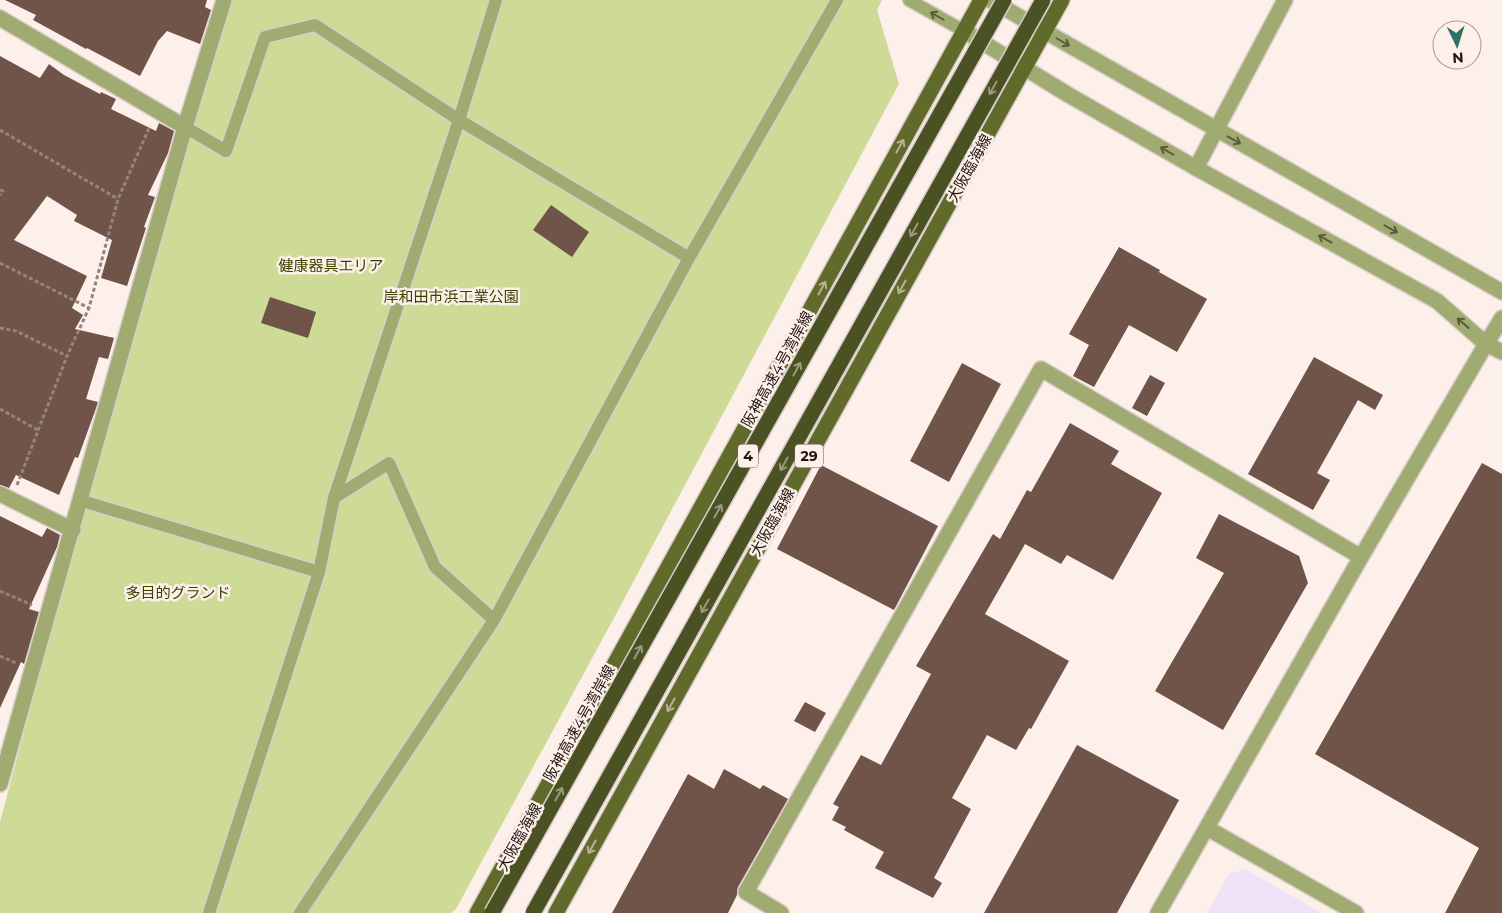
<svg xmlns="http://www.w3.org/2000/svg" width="1502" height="913" viewBox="0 0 1502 913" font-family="Montserrat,'Noto Sans JP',sans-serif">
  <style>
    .industrial { fill: #f0e2f6 }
    .green { fill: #cddb96 }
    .building { fill: #705349 }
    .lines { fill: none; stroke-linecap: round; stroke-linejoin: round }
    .service-casing { stroke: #daccc8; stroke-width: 15 }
    .minor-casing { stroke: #daccc8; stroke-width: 18 }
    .tertiary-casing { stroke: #daccc8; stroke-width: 18 }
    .primary-casing { stroke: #daccc8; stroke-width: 18 }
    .path { stroke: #928580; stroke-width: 3; stroke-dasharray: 4 2.5; stroke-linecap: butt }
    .service { stroke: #a0ab72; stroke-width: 12 }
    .minor { stroke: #a0ab72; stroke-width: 15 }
    .tertiary { stroke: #a0ab72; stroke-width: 15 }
    .primary { stroke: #606a2a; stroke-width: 15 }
    .motorway-bridge-casing { stroke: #daccc8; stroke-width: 18; stroke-linecap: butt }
    .motorway-bridge { stroke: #4a5223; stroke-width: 15 }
    .oneway { stroke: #5b5a3e }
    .oneway2 { stroke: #9b997d }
    .oneway3 { stroke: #b6b394 }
    .labels { text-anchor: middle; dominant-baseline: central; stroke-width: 5; stroke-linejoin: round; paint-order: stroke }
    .shield { fill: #fdefea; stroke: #645854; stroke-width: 1 }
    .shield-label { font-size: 14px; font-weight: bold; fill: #231713 }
    .street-label { font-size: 15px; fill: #231713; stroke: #fdefea }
    .park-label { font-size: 15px; fill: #3a4200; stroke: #fdefea }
  </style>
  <rect width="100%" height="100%" fill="#fdefea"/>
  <polygon class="industrial" points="1245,869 1322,913 1207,913 1229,874"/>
  <polygon class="green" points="228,0 882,0 877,10 899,84 615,616 456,909 451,913 0,913 0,822 79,526"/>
  <g class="building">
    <polygon points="5,0 207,0 205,7 211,10 200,44 167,31 158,41 140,76 87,48 86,49 33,20 36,15"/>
    <polygon points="0,56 40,78 49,64 64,75 100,94 101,92 116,99 111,109 156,131 159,123 174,131 168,153 148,195 155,197 144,227 146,228 127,286 101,278 112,240 74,221 77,215 47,196 14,240 87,276 72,308 83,315 75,329 114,338 108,359 99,357 86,399 98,402 95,411 78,458 75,457 59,495 16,475 9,488 0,485"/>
    <polygon points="551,205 589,232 572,257 533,230"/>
    <polygon points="1119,247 1160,270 1159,272 1207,299 1177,352 1129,325 1094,387 1073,376 1089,345 1069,334"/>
    <polygon points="270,297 316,312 308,338 261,323"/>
    <polygon points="1314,357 1383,395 1375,410 1358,400 1317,473 1330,480 1313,510 1248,474"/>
    <polygon points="962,363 1001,384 949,482 910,461"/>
    <polygon points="1150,375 1165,383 1147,416 1132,408"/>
    <polygon points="1070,423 1119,451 1111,464 1162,493 1113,580 1067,555 1061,564 1025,544 985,614 1069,661 1031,729 1029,728 1016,750 987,735 952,798 971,809 934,878 942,883 933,898 875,868 884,852 844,830 846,827 832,820 839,807 833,804 861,755 881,765 931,674 916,666 993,534 1000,539 1027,490 1031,492"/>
    <polygon points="1482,463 1502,474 1502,913 1445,913 1479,848 1315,754"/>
    <polygon points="821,465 938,526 894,610 777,549"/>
    <polygon points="1219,514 1299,556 1308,583 1223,730 1155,691 1224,573 1196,558"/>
    <polygon points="0,516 42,537 47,528 60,535 57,547 29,609 39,612 24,664 21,662 0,708"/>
    <polygon points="805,702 826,713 815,732 794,721"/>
    <polygon points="1077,745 1179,800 1117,913 984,913"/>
    <polygon points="724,769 760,789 763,785 788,799 738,887 737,895 728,913 612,913 688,774 714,789"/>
  </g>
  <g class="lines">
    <defs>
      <g id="service">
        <polyline points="909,0 964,31"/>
        <polyline points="185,127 226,151 265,37 315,25 459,120 689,258"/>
        <polyline points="334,498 389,463 435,567 494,620"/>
        <polyline points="79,500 319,572"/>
        <polyline points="209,913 319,572 334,498 459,120 496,0"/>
        <polyline points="300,913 494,620 689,258 837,0"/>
      </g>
      <g id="minor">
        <polyline points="0,18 185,127"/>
        <polyline points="1196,168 1285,0"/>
        <polyline points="1486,344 1502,318"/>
        <polyline points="0,494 73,530"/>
        <polyline points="0,784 185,127 224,0"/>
        <polyline points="1207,828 1356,913"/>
        <polyline points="781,913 746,892 1041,369 1361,557"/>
      </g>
      <g id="tertiary">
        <polyline points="990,0 1502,292"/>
        <polyline points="964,31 1067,94 1196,168 1437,301 1486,344 1502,352"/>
        <polyline points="1158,913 1361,557 1486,344"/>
      </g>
      <g id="primary">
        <polyline points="477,913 981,0"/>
        <polyline points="556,913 1062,0"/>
      </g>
    </defs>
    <use href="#service" class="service-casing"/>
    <use href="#minor" class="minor-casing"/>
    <use href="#tertiary" class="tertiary-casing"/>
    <use href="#primary" class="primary-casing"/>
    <g class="path">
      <polyline points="0,130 118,199"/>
      <polyline points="0,190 3,191 0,195"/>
      <polyline points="0,263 89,308"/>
      <polyline points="0,328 16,331 67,356"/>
      <polyline points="0,409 38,430"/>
      <polyline points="17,485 67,356 89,308 118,199 150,126"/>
      <polyline points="0,591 32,605"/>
      <polyline points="0,656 16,663"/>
    </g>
    <use href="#service" class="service"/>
    <use href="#minor" class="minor"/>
    <use href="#tertiary" class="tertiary"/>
    <use href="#primary" class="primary"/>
    <defs>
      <g id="motorway-bridge">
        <polyline points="492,913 1004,0"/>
        <polyline points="533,913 1043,0"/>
      </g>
    </defs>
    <use href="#motorway-bridge" class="motorway-bridge-casing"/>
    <use href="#motorway-bridge" class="motorway-bridge"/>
  </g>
  <defs><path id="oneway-shaft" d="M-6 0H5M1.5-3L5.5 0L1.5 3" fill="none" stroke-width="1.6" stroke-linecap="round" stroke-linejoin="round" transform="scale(1.25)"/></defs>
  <g class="oneway">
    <use href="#oneway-shaft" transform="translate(937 16) rotate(-150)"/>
    <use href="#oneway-shaft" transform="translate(1063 42) rotate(30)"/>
    <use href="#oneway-shaft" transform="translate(1234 140) rotate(29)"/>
    <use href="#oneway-shaft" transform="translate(1167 151) rotate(-150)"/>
    <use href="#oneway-shaft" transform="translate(1391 229) rotate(29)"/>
    <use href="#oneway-shaft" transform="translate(1325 239) rotate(-151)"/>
    <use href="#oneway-shaft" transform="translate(1463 323) rotate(-139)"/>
  </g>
  <g class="oneway2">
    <use href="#oneway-shaft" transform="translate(993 88) rotate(119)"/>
    <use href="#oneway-shaft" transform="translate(914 230) rotate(119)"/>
    <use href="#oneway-shaft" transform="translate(797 369) rotate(-61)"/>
    <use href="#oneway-shaft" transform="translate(784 464) rotate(119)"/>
    <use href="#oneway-shaft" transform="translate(718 511) rotate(-61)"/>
    <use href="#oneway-shaft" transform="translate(705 606) rotate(119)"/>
    <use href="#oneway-shaft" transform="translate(638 652) rotate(-61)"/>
    <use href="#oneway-shaft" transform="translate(559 794) rotate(-61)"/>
  </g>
  <g class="oneway3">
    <use href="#oneway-shaft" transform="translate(900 146) rotate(-61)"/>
    <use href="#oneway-shaft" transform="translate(902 287) rotate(119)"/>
    <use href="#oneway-shaft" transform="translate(822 288) rotate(-61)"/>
    <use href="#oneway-shaft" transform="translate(671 705) rotate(119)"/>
    <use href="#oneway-shaft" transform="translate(592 847) rotate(119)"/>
  </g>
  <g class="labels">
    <g class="shield">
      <rect x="738" y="444.5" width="20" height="23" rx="4"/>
      <rect x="795" y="444.5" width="28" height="23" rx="4"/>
    </g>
    <g class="shield-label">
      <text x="748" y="456">4</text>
      <text x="809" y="456">29</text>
    </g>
    <g class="street-label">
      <text transform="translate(969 168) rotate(-61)">大阪臨海線</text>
      <text transform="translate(777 369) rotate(-61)">阪神高速4号湾岸線</text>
      <text transform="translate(772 522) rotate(-61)">大阪臨海線</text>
      <text transform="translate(579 723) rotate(-61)">阪神高速4号湾岸線</text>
      <text transform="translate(519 837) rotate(-61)">大阪臨海線</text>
    </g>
    <g class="park-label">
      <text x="331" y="265">健康器具エリア</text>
      <text x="451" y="296">岸和田市浜工業公園</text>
      <text x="178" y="592">多目的グランド</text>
    </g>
  </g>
  <g transform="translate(1457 45) rotate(176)"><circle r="24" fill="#fdefea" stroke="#a69994"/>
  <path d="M0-4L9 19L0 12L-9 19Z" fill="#2c7268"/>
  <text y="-8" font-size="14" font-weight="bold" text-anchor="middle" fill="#231713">N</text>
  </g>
</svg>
